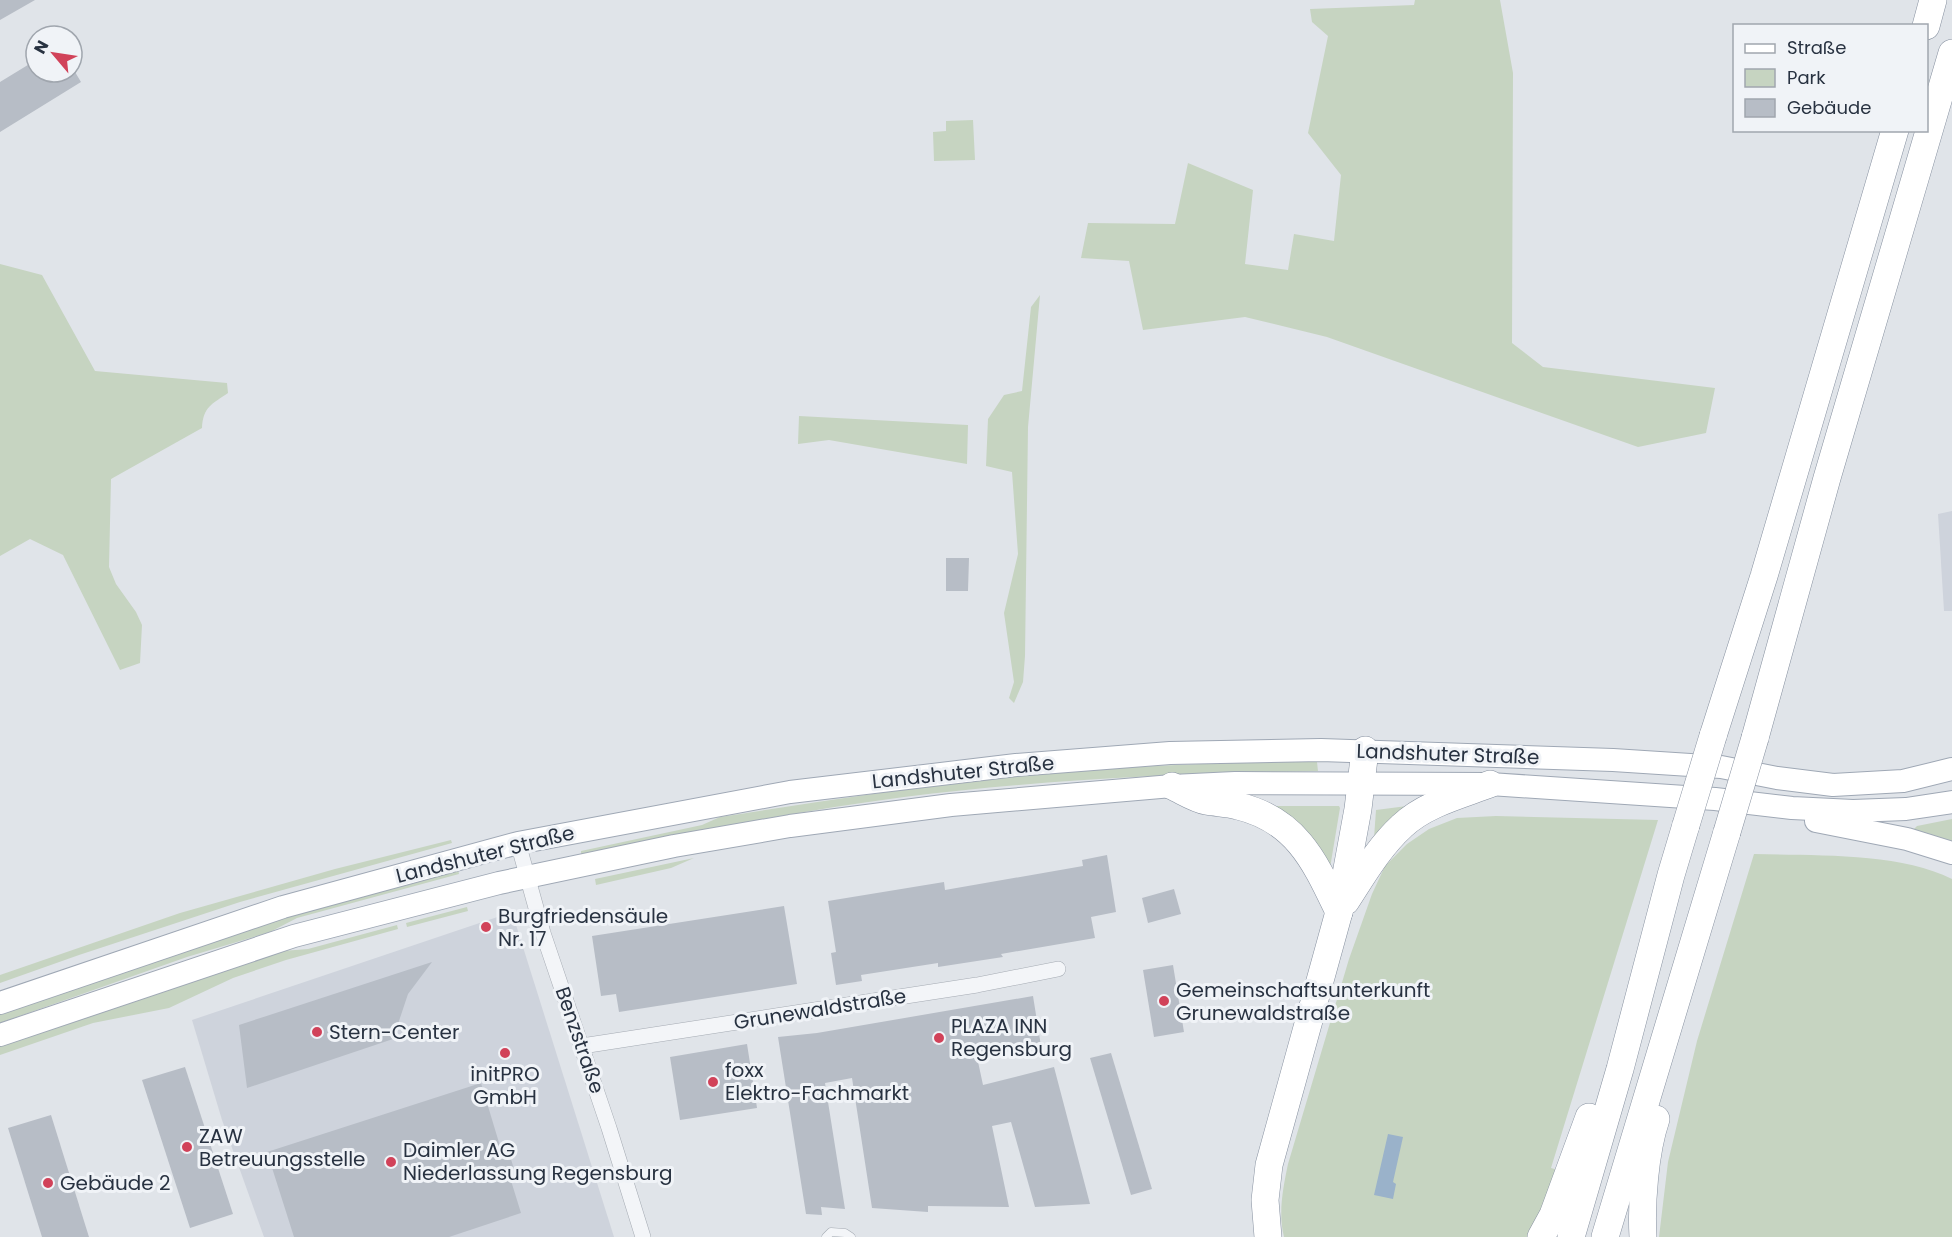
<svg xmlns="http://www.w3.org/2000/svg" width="1952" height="1237" viewBox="0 0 1952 1237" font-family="Poppins,sans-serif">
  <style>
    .built { fill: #ced3dc }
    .green { fill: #c6d4c1 }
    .water { fill: #9ab2ca }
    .building { fill: #b7bdc6 }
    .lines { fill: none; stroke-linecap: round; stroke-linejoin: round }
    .service-casing { stroke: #a5abb3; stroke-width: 9 }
    .minor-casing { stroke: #a5abb3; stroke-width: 16 }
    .primary-casing { stroke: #9fa8b5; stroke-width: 24 }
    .motorway-casing { stroke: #8791a0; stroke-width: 28 }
    .service { stroke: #f3f5f8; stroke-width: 8 }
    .minor { stroke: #f3f5f8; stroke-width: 15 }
    .primary { stroke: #fff; stroke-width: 22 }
    .motorway { stroke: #fff; stroke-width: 27 }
    .motorway-bridge-casing { stroke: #8791a0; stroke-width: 28; stroke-linecap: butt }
    .motorway-bridge { stroke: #fff; stroke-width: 27 }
    .poi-dot { fill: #d14259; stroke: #f0f3f7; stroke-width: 2 }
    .labels { text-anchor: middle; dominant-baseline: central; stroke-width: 6; stroke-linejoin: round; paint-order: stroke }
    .street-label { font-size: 20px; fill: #283241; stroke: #f0f3f7 }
    .poi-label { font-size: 20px; fill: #283241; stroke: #f0f3f7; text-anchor: start }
  </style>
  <rect width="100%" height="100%" fill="#e0e4e9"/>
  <g class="built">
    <polygon points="1952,511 1952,611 1944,611 1938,514"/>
    <polygon points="512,912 614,1237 264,1237 222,1120 192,1020"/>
  </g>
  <g class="green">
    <polygon points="1415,0 1500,0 1513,73 1512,343 1543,367 1715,388 1706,433 1638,447 1327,337 1245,317 1143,330 1129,261 1081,258 1088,223 1175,224 1188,163 1253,190 1245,264 1288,270 1294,234 1334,241 1341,175 1308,133 1328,36 1312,22 1310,9 1414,5"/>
    <polygon points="973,120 975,160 934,161 933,132 946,131 946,121"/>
    <path d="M0,264L42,275L95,371L227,383L228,393C212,404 203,407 202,428L111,479L109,567L116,584L136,612L142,625L140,663L120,670L63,555L30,539L0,556Z"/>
    <polygon points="1040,295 1028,427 1025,656 1023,682 1014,703 1009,698 1014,682 1004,613 1018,554 1012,472 986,466 988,419 1004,395 1022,391 1031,307"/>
    <polygon points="799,416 968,425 967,464 829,440 798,444"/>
    <path d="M1317,762L1318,771C1180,773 1041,780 904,797C796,811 689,833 581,854V851L702,825L720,817C810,803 900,789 990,779C1099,767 1208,762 1317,762Z"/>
    <polygon points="1276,806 1339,806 1340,808 1330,868"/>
    <polygon points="1407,806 1374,838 1376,810"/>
    <path d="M1496,816L1658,820L1551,1168L1558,1170L1543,1209L1527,1237H1284C1278,1213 1283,1188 1288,1164L1349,959L1372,894L1385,866L1407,844L1429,829L1457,818Z"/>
    <polygon points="1952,819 1952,841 1913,830 1917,826"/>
    <polygon points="451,840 452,843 240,902 79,955 0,983 0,975 180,913 335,869"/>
    <path d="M1754,854C1814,856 1898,852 1952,879V1237H1659L1668,1162L1697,1041Z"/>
    <polygon points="694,858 671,868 596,885 595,879"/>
    <polygon points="458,869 459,874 297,918 270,932 187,957 0,1023 0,1011 262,923"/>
    <polygon points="467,907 468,911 407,927 406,923"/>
    <polygon points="397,925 398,929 286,960 233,978 169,1008 93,1023 0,1055 0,1043 270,952 308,949"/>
  </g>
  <polygon class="water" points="1388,1134 1403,1137 1393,1182 1396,1184 1393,1199 1374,1195"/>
  <g class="building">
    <polygon points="0,0 35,0 0,20"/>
    <polygon points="36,60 36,72 75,72 81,82 0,132 0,82"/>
    <polygon points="946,558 969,558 968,591 946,591"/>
    <polygon points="1107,855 1116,912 1091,917 1095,938 1001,954 1003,957 938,967 938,963 861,975 862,981 836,985 831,953 836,952 828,901 944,882 945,890 1083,866 1082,860"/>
    <polygon points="1174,889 1181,914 1148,923 1142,898"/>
    <polygon points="784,906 797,984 619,1012 616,994 601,996 592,936"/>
    <polygon points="432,962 408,994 393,1039 247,1088 239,1025"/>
    <polygon points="1173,965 1184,1032 1154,1037 1143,970"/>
    <polygon points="1033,996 1041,1046 977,1057 983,1085 1054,1067 1090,1204 1035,1207 1011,1122 992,1126 1009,1207 928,1206 928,1212 872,1208 852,1078 825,1083 845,1209 821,1207 822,1215 806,1214 778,1037 817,1033"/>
    <polygon points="747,1044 757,1108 680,1120 670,1057"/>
    <polygon points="1111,1053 1152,1189 1131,1195 1090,1058"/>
    <polygon points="185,1067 233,1214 190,1228 142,1080"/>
    <polygon points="481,1083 500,1146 506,1143 514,1169 508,1171 521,1213 449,1237 294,1237 267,1152"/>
    <polygon points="51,1115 89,1237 42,1237 8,1128"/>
  </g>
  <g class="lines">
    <defs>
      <polyline id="service" points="826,1237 831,1232 845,1233 851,1237"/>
      <g id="minor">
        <polyline points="518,843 543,933 609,1128 643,1237"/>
        <polyline points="582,1046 977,985 1058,969"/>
      </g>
      <g id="primary">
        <polyline points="1816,821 1907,839 1952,853"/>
        <polyline points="0,1003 283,907 518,843 790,792 1016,765 1170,753 1321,750 1613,760 1721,767 1777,778 1833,785 1903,781 1952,769"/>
        <polyline points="0,1035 294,936 499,883 674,846 790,826 951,805 1172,786 1235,783 1490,784 1715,799 1792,808 1853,811 1906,809 1952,802"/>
      </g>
      <g id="motorway">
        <polyline points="1926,26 1933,0"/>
        <polyline points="1713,736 1764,576 1895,130"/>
        <polyline points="1755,738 1827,478 1952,53"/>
        <path d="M1172,786C1183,791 1195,799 1206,801C1217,803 1228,803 1238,806C1297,820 1315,862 1339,912"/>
        <path d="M1346,901C1363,875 1379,847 1402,826C1425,804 1461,795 1490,784"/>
        <polyline points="1268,1237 1265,1200 1269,1165 1339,912 1358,809 1365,750"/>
        <polyline points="1541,1237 1553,1215 1589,1117"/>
        <polyline points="1571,1237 1620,1069 1671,875 1686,825"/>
        <polyline points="1605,1237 1727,832"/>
        <path d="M1643,1237C1641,1204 1645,1151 1656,1119"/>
      </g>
    </defs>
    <use href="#service" class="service-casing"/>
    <use href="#minor" class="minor-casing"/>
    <use href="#primary" class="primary-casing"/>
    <use href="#motorway" class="motorway-casing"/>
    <use href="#service" class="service"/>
    <use href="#minor" class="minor"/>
    <use href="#primary" class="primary"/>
    <use href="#motorway" class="motorway"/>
    <defs>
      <g id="motorway-bridge">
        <polyline points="1686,825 1713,736"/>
        <polyline points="1727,832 1755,738"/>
      </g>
    </defs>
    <use href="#motorway-bridge" class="motorway-bridge-casing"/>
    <use href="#motorway-bridge" class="motorway-bridge"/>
  </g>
  <g class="poi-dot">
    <circle cx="486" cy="927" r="6"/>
    <circle cx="1164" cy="1001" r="6"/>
    <circle cx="317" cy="1032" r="6"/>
    <circle cx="939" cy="1038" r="6"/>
    <circle cx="505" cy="1053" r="6"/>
    <circle cx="713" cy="1082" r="6"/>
    <circle cx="187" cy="1147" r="6"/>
    <circle cx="391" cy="1162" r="6"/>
    <circle cx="48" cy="1183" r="6"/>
  </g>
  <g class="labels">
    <g class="street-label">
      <text transform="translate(1448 754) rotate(2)">Landshuter Straße</text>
      <text transform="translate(963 772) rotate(-6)">Landshuter Straße</text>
      <text transform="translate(485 854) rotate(-14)">Landshuter Straße</text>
      <text transform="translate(820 1009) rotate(-9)">Grunewaldstraße</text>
      <text transform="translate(580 1040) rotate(71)">Benzstraße</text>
    </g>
    <g class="poi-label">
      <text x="498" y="916">Burgfriedensäule<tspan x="498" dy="23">Nr. 17</tspan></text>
      <text x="1176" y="990">Gemeinschaftsunterkunft<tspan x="1176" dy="23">Grunewaldstraße</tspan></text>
      <text x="951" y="1026">PLAZA INN<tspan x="951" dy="23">Regensburg</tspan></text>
      <text x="329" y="1032">Stern-Center</text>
      <text x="725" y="1070">foxx<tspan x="725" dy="23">Elektro-Fachmarkt</tspan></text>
      <text x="505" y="1074" text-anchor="middle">initPRO<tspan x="505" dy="23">GmbH</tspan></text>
      <text x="199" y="1136">ZAW<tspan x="199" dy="23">Betreuungsstelle</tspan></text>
      <text x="403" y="1150">Daimler AG<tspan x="403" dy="23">Niederlassung Regensburg</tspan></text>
      <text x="60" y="1183">Gebäude 2</text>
    </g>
  </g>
  <rect x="1733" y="24" width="195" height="108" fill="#f0f3f7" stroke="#a0a6ae" stroke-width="1.5"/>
  <rect x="1745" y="44" width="30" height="9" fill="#ffffff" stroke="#a0a6ae" stroke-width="1.5"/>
  <text x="1787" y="54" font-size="18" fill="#283241">Straße</text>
  <rect x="1745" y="69" width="30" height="18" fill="#c6d4c1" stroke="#a0a6ae" stroke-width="1.5"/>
  <text x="1787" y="84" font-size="18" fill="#283241">Park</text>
  <rect x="1745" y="99" width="30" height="18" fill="#b7bdc6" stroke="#a0a6ae" stroke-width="1.5"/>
  <text x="1787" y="114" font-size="18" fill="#283241">Gebäude</text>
  <g transform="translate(54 54) rotate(299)"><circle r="28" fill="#f0f3f7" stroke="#a0a6ae" stroke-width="1.5"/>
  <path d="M0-4.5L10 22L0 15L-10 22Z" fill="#d14259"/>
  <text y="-9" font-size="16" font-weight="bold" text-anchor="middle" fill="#283241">N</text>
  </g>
</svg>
